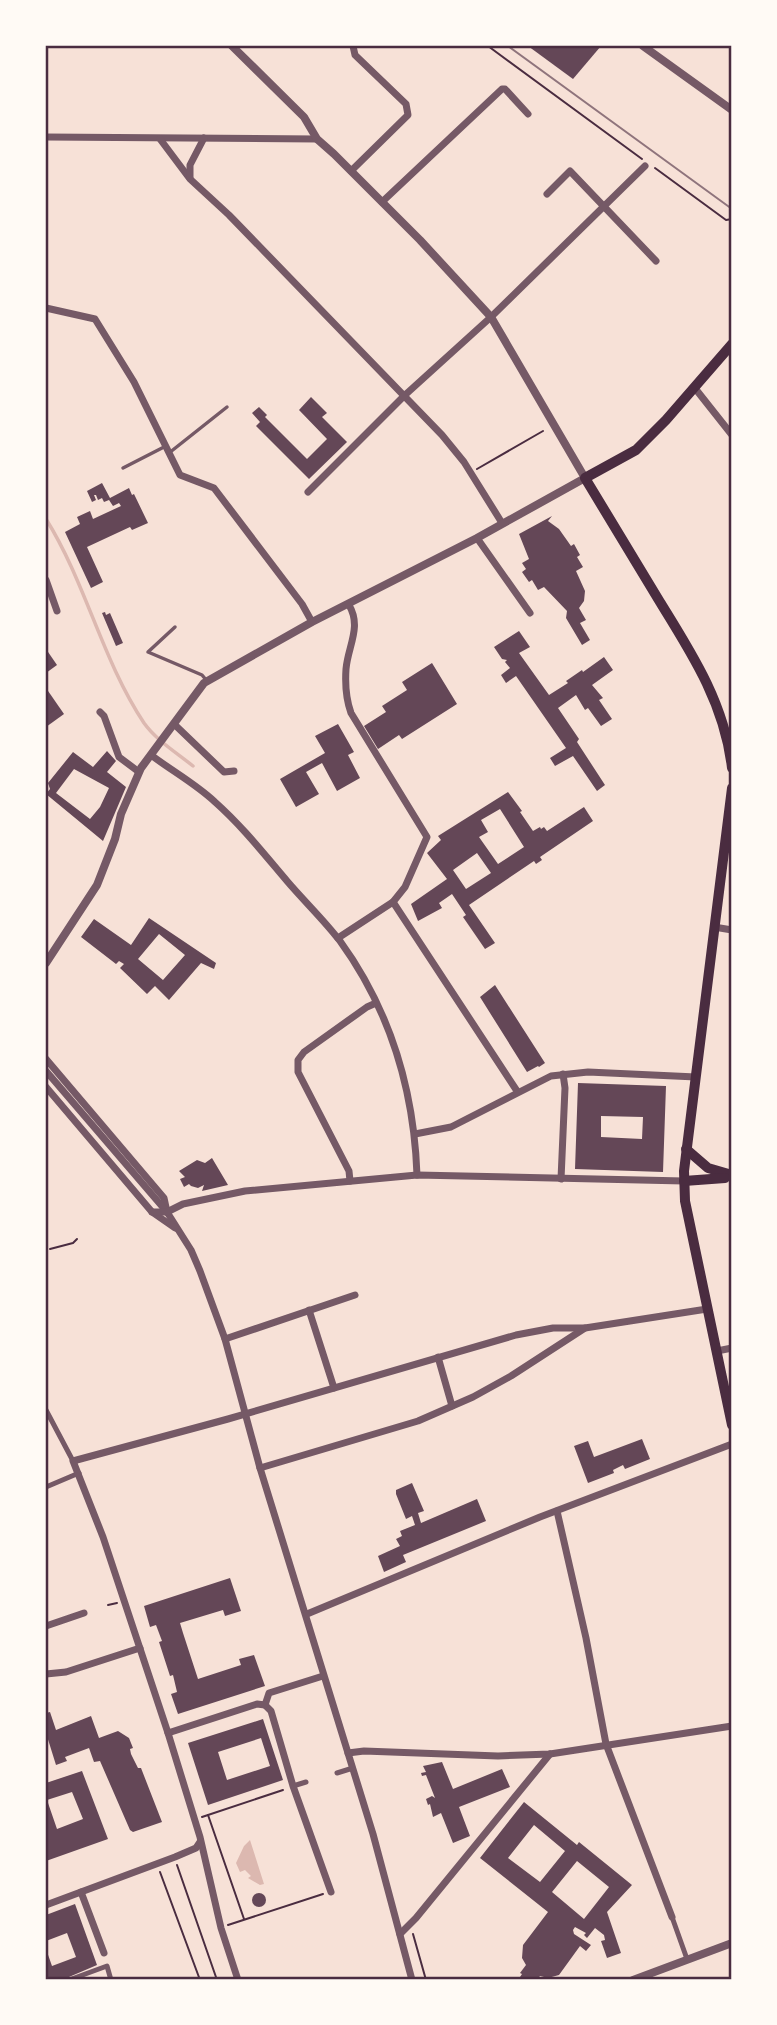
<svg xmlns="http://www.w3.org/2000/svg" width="777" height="2025" viewBox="0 0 777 2025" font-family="Barlow,sans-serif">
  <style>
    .water { fill: #dcb8b0 }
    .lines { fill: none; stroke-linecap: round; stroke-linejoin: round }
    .stream { stroke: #dcb8b0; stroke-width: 3.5 }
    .building { fill: #644757; fill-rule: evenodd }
    .path { stroke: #4a2c40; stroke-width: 2 }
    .service { stroke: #755966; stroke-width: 3.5 }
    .pedestrian { stroke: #755966; stroke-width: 5 }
    .minor { stroke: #755966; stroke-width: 7 }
    .tertiary { stroke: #755966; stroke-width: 8 }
    .secondary { stroke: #4a2c40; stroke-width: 10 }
    .tram { stroke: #8f747c; stroke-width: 2 }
    .neatline { fill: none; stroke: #4a2c40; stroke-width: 2.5 }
  </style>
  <rect width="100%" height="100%" fill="#f7e1d7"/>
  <polygon class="water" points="250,1840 264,1884 260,1885 248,1878 251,1876 245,1870 240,1872 236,1863 244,1846"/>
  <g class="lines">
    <path class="stream" d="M46,519C86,583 102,660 144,723C156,740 177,753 193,766"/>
  </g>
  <g class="building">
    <polygon points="528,46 601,46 573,79"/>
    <polygon points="311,397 327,413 322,417 347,442 309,479 256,426 260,422 252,413 259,407 267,415 265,417 307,459 327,439 299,410"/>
    <polygon points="102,483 110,498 129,488 132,495 134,494 148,523 132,530 130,527 87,547 103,582 91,588 65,532 80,524 77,517 90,511 93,519 121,506 119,503 113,506 109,500 104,502 102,498 98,500 96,495 94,495 96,500 92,502 87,491"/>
    <polygon points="552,516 548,521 559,529 571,546 574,544 580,555 577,557 583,567 576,571 585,591 584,601 579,608 586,620 580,623 590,640 582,645 566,618 567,611 544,587 538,590 532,580 529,582 522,572 526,569 522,563 529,559 519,534"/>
    <polygon points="105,612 106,615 110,613 123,643 116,646 102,613"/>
    <polygon points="519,631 530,647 519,653 549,695 568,683 566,681 582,670 583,672 604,657 613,670 592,685 603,698 599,700 612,719 601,726 588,708 585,710 576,695 558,708 579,739 577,742 605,785 597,791 573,756 555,766 550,758 566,748 516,676 506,683 501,675 510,668 505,662 507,660 502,659 494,647"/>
    <polygon points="46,649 57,665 46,673"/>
    <polygon points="432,663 457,704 402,739 399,735 378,749 364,726 386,712 382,706 407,690 402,682"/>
    <polygon points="46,688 64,714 46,727"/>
    <polygon points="338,724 354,752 348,755 360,778 337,791 322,763 306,772 319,794 296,807 280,779 325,753 315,736"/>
    <path d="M107,751L116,761L107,772L126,787L103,841L46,794L50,789L48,783L73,752L93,767ZM74,769L109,788L100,807L90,819L56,793Z"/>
    <path d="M508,792L522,811L520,812L533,831L540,827L541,829L544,827L547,831L584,807L593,821L540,857L542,860L536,864L534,861L469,905L495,943L485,949L463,917L466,915L452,894L439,903L442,908L418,921L411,904L447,879L427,853L441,840L438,836ZM500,809L524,847L498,864L479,837L488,832L481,820ZM477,853L491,873L466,889L453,870Z"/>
    <path d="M149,918L216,963L214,969L201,963L169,1000L155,986L147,994L120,968L124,964L119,961L116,964L81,937L94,919L131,945ZM159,934L185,955L163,980L138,959Z"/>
    <polygon points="495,985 545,1063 539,1067 538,1066 527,1072 480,997"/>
    <path d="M578,1083L666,1086L663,1172L575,1169ZM601,1116L643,1117L642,1139L601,1137Z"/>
    <polygon points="212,1158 228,1185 202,1191 204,1185 198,1188 191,1186 189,1184 184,1187 180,1179 185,1177 179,1171 197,1160 205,1163"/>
    <polygon points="642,1439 650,1459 625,1469 623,1465 613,1470 614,1473 588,1483 574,1446 588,1441 594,1457"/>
    <polygon points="412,1483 424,1511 418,1513 421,1523 477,1499 486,1521 403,1555 406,1562 384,1572 378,1556 400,1546 396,1539 402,1536 400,1531 415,1525 412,1516 406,1519 396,1494 396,1490"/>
    <polygon points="230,1578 241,1611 225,1616 223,1610 180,1623 183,1633 198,1679 241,1665 239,1659 254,1655 265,1686 178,1714 171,1694 177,1692 173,1675 170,1676 159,1642 162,1641 156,1625 150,1627 144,1606"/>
    <polygon points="50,1712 56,1730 91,1716 99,1738 118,1731 129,1738 133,1748 130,1749 131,1754 138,1768 141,1768 162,1822 133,1832 130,1830 100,1761 94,1762 89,1748 65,1757 67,1761 56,1765 46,1733 46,1713"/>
    <path d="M263,1719L283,1780L208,1805L188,1743ZM261,1738L270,1766L227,1780L218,1752Z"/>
    <polygon points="442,1762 453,1789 502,1769 510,1787 459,1807 470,1836 453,1843 441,1813 433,1817 430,1804 428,1805 426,1799 432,1796 435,1798 426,1775 422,1776 421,1773 426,1772 423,1766"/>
    <path d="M82,1771L108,1839L46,1861V1783ZM72,1792L83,1819L57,1829L47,1800Z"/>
    <path d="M524,1802L577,1845L579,1842L632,1885L607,1912L621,1953L607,1958L601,1941L605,1940L604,1935L595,1928L587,1938L584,1935L586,1933L575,1927L573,1930L574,1934L591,1945L586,1951L580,1946L559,1975L548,1978L540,1976L537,1980H524L520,1977L522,1974L520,1973L526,1965L522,1958L523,1945L548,1912L480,1858ZM534,1825L565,1851L540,1882L508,1858ZM577,1861L609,1887L584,1919L552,1892Z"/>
    <circle cx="259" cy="1900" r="7"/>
    <polygon points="75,1904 97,1965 62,1980 46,1980 46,1949 52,1966 76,1957 67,1933 46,1941 46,1915"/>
  </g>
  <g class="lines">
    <g class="path">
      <polyline points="488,46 642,159"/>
      <polyline points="655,168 726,220 732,219"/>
      <polyline points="477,469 543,431"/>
      <polyline points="50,1249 73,1243 77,1239"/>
      <polyline points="108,1605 117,1603"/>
      <polyline points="208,1815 244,1919"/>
      <polyline points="202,1817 283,1790"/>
      <polyline points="177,1865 217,1980"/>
      <polyline points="160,1872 200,1980"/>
      <polyline points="228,1925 323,1894"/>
      <polyline points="413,1934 426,1980"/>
    </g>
    <g class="service">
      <polyline points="169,453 227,407"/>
      <polyline points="123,468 164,447"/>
      <polyline points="175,627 148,652 202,675 207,681"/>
    </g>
    <g class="pedestrian">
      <polyline points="46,1410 73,1461"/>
      <polyline points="46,1487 79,1473"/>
      <polyline points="337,1773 353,1768"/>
      <polyline points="293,1786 306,1782"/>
      <polyline points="672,1917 687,1959"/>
      <polyline points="69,1980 107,1966 111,1980"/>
    </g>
    <g class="minor">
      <polyline points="46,137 317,139"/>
      <polyline points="160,139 190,179 229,215 442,435 464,462 502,523"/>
      <polyline points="351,171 408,115 406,104 355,55 353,46"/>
      <polyline points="190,178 190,165 204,138"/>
      <polyline points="547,194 570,171 656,261"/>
      <polyline points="382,202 502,89 505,89 528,114"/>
      <polyline points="46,308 95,319 134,382 180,475 214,488 302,604 312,622"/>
      <polyline points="694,387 732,435"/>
      <polyline points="308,492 405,395 491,317 645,166"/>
      <polyline points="477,538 530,613"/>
      <polyline points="46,580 57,611"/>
      <polyline points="100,712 104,716 119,757 139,772"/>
      <polyline points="174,724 224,772 234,771"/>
      <path d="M151,755C172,771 196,784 215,802C242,826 264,854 287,881C304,901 324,920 340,941C390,1010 414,1091 417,1175"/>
      <polyline points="393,902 517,1091"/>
      <polyline points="714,927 732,930"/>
      <path d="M338,938L393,902L405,887L427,837L351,713C346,699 345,684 346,669C348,646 362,627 349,605"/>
      <polyline points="46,1059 164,1198 167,1212"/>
      <polyline points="46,1071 167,1212 191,1250 200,1271 225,1339 260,1468 373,1834 412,1980"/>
      <polyline points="46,1087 152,1212 175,1228"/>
      <polyline points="415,1134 451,1127 551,1076 588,1072 696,1077"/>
      <polyline points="561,1179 565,1088 563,1074"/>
      <polyline points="350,1181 349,1171 298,1072 298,1060 304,1052 367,1007 376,1003"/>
      <polyline points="152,1212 167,1212 183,1204 245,1191 417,1175 684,1181"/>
      <polyline points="309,1310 334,1388"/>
      <polyline points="225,1339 355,1295"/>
      <polyline points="717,1351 732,1348"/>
      <polyline points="438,1357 452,1406"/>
      <polyline points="260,1468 418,1421 473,1397 511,1376 585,1328 707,1309"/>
      <polyline points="557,1511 586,1638 606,1744 672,1917"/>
      <polyline points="307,1614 540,1517 732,1444"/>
      <polyline points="46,1626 84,1613"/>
      <polyline points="46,1674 66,1672 140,1648"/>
      <polyline points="265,1705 271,1711 293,1786 331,1892"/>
      <polyline points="168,1733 257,1704 265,1705 269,1693 323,1676"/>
      <polyline points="348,1753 364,1751 498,1756 550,1754 732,1726"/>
      <polyline points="81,1892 104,1953"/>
      <polyline points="46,1905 175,1857 196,1848 200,1842"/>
      <polyline points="400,1934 416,1918 550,1754"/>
      <polyline points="238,1980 221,1928 200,1837 168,1733 103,1537 73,1461 228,1419 516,1335 553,1328 585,1328"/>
    </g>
    <g class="tertiary">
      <polyline points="643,46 732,110"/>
      <polyline points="46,963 97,885 115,839 121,814 141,768 204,683 312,622 477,538 585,478 491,317 420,240 334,154 317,139 304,117 232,46"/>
      <polyline points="633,1980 732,1943"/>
    </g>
    <g class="secondary">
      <path d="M732,344L666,420L636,450L585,478C610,520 635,561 660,602C693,655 725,705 732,768"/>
      <polyline points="732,788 684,1171 685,1201 732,1425"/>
      <polyline points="686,1149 708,1168 732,1175"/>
      <polyline points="684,1181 725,1178"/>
    </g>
    <polyline class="tram" points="508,46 732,209"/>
  </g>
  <rect width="777" height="2025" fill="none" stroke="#fffaf5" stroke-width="94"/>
  <rect x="47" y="47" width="683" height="1931" class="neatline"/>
</svg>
